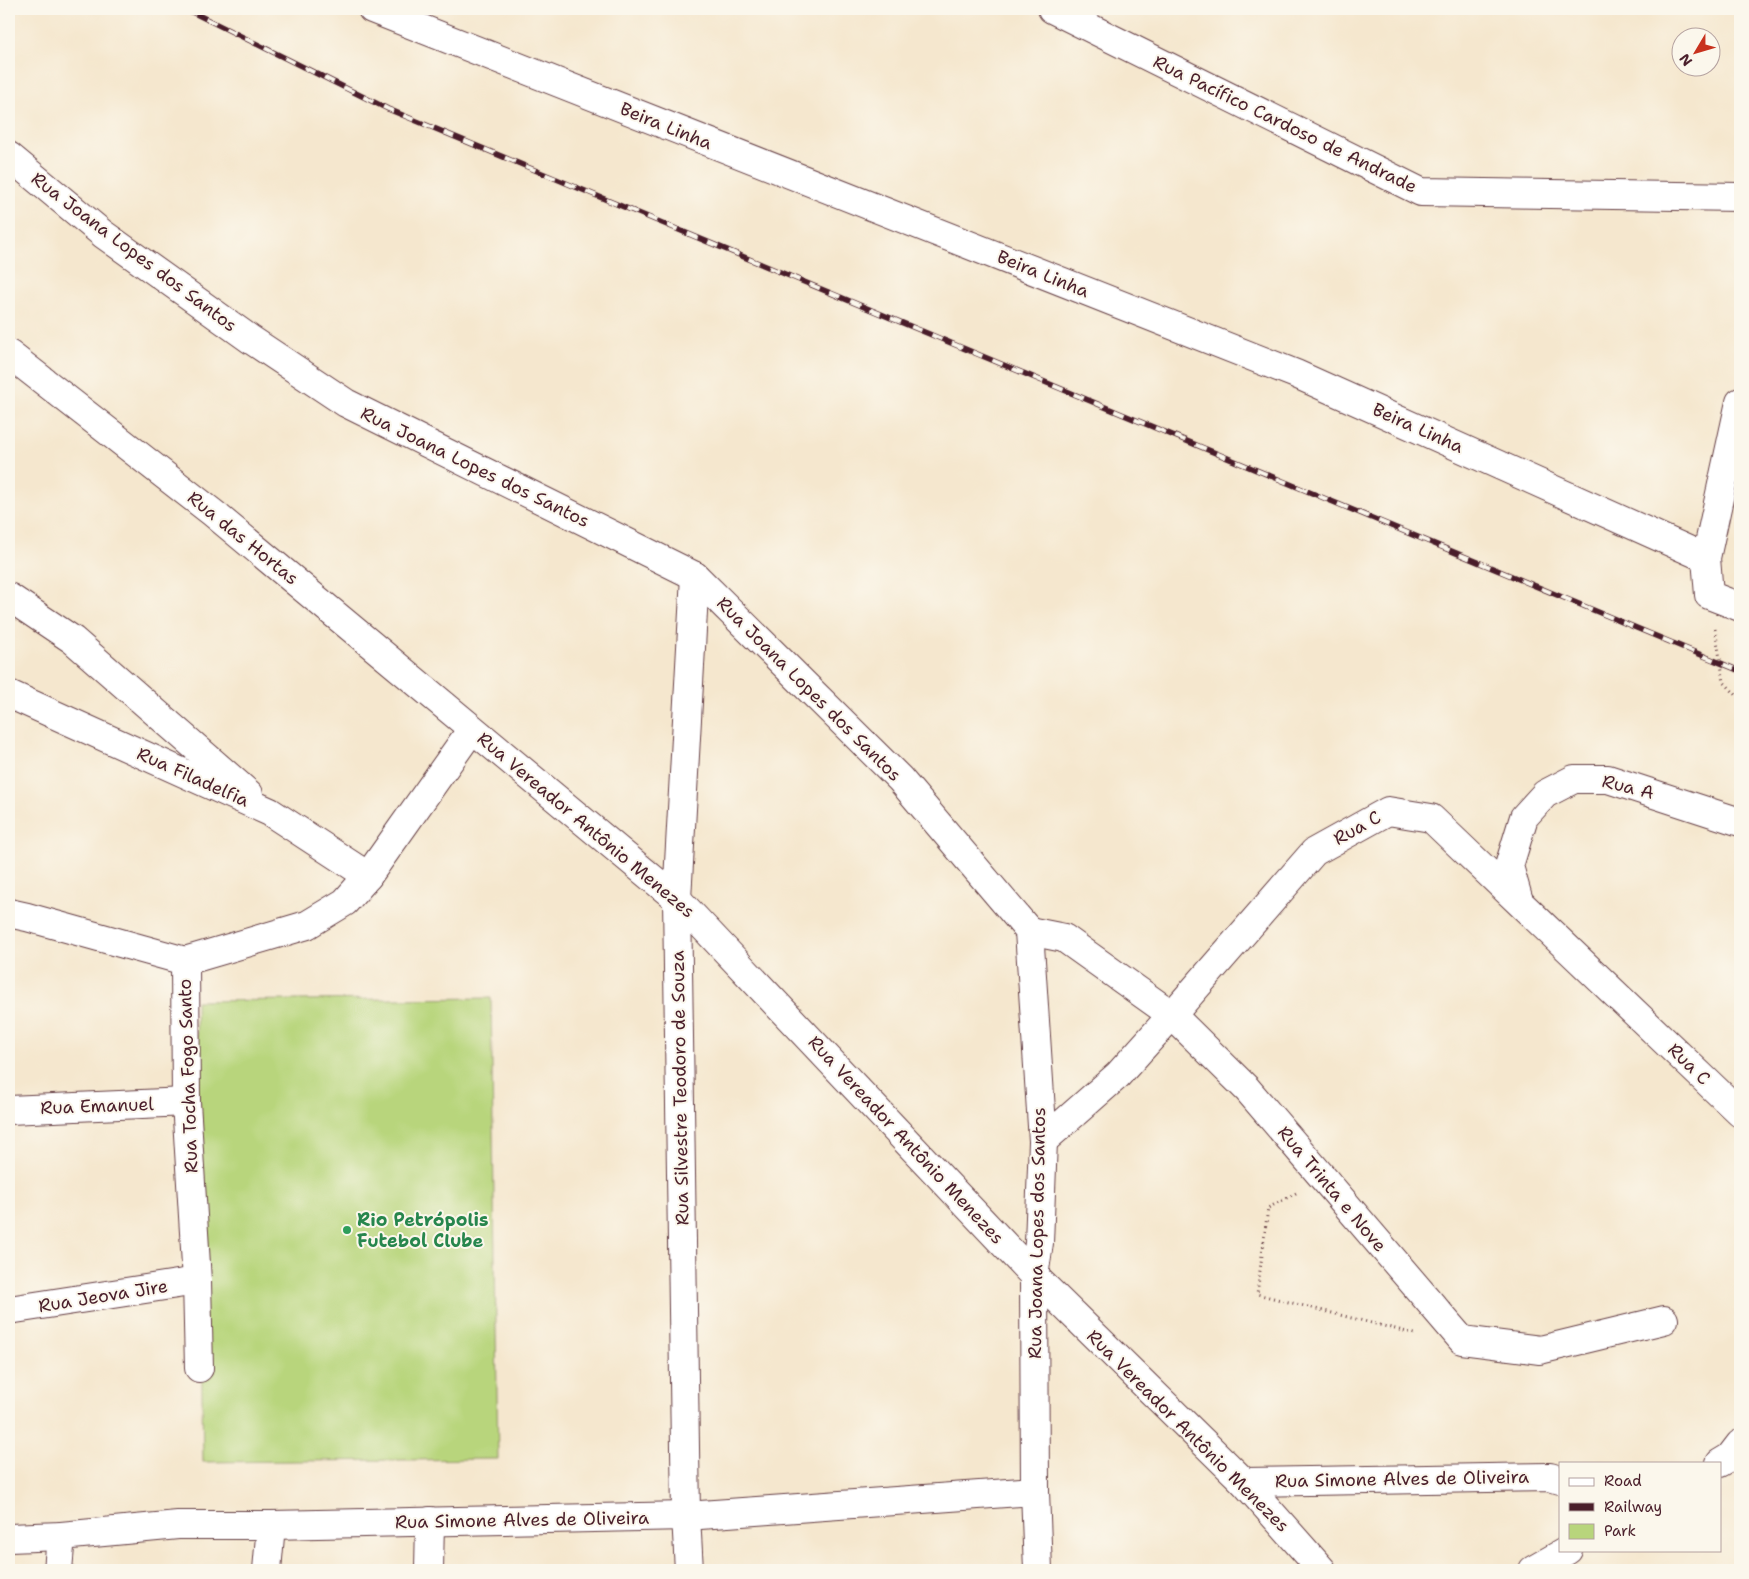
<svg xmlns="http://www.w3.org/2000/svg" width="1749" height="1579" viewBox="0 0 1749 1579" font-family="'Shantell Sans',sans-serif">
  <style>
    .green { fill: #b8d57c; stroke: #817a54 }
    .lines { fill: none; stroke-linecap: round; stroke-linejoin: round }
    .minor-casing { stroke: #643d43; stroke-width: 30 }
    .path { stroke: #643d43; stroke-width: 3; stroke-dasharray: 1 4; stroke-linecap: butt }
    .minor { stroke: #fff; stroke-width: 28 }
    .rail-casing { stroke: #4a1f2b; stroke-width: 5.5 }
    .rail { stroke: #fbf7ec; stroke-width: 4; stroke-dasharray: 11; stroke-linecap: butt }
    .leisure-dot { fill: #2e9e5b; stroke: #fbf7ec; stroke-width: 2 }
    .labels { text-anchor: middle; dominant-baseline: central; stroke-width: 4; stroke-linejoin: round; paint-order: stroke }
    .street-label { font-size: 18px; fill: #4a1f2b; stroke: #fbf7ec }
    .leisure-label { font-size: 18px; font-weight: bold; fill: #27864d; stroke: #fbf7ec; text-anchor: start }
  </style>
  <rect width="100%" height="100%" fill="#fbf7ec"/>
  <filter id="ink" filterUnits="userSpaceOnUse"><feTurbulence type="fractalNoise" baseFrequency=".02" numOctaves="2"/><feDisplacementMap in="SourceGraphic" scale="10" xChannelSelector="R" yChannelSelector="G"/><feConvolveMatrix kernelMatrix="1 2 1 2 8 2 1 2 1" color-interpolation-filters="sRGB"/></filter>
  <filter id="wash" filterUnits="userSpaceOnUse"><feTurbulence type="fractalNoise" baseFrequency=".0096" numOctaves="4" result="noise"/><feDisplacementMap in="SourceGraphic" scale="20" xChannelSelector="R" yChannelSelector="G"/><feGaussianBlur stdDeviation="1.12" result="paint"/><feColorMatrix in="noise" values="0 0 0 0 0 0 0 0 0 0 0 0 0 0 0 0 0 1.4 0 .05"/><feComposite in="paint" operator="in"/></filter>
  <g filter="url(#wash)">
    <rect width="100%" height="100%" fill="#f5e7ce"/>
    <polygon class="green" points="491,998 498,1459 203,1462 196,1001"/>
  </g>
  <g filter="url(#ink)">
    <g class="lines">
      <defs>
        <g id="minor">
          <polyline points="372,9 1296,374 1706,558"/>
          <polyline points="1052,9 1421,192 1740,197"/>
          <polyline points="9,156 103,234 250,339 346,403 695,576 900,779 1029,931 1043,1141 1039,1243 1034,1276 1035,1491 1038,1570"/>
          <polyline points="9,354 213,513 677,899 1034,1276 1244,1482 1322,1570"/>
          <polyline points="1740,402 1706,558 1709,595 1740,607"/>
          <polyline points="9,597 73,640 249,794"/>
          <polyline points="9,694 270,812 368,876"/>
          <polyline points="1519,901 1509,866 1524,817 1545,794 1574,779 1608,779 1740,822"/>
          <polyline points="9,913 27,917 185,961"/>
          <polyline points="1029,931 1064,938 1172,1015 1247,1089 1462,1340 1540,1350 1664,1320"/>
          <polyline points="9,1110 186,1102"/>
          <polyline points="1043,1141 1118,1075 1172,1015 1314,852 1388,811 1431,818 1740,1113"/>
          <polyline points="9,1310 197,1281"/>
          <polyline points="199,1368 197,1281 186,1102 185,961 307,925 345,902 368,876 472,729"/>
          <polyline points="1720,1463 1730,1457 1740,1444"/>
          <polyline points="1244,1482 1550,1477 1560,1480"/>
          <polyline points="9,1538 61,1536 178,1525 271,1525 686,1516 1035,1491"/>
          <polyline points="58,1570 61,1536"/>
          <polyline points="267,1570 271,1525"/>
          <polyline points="429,1570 430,1521"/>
          <polyline points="689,1570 686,1516 677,899 695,576"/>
          <polyline points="1533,1570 1568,1550"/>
        </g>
      </defs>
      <use href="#minor" class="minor-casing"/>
      <g class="path">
        <polyline points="1715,629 1724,682 1740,699"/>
        <polyline points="1296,1193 1268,1208 1257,1294 1415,1334"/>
      </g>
      <use href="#minor" class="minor"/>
      <defs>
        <polyline id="rail" points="186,9 388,109 1740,671"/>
      </defs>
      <use href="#rail" class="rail-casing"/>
      <use href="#rail" class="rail"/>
    </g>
  </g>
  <circle class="leisure-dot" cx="347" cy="1230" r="5"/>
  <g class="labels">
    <g class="street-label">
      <text transform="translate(1285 124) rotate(26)">Rua Pacífico Cardoso de Andrade</text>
      <text transform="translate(666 126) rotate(22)">Beira Linha</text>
      <text transform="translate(134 252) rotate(37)">Rua Joana Lopes dos Santos</text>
      <text transform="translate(1043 274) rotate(22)">Beira Linha</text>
      <text transform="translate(1418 428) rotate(24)">Beira Linha</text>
      <text transform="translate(475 467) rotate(26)">Rua Joana Lopes dos Santos</text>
      <text transform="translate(243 538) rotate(39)">Rua das Hortas</text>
      <text transform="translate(809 689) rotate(45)">Rua Joana Lopes dos Santos</text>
      <text transform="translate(193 777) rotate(24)">Rua Filadelfia</text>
      <text transform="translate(1628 787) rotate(14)">Rua A</text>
      <text transform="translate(586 825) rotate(40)">Rua Vereador Antônio Menezes</text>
      <text transform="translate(1357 828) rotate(-29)">Rua C</text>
      <text transform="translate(1689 1064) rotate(44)">Rua C</text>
      <text transform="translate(188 1076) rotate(-92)">Rua Tocha Fogo Santo</text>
      <text transform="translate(680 1088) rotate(-91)">Rua Silvestre Teodoro de Souza</text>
      <text transform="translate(97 1106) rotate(-2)">Rua Emanuel</text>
      <text transform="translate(906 1140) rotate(47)">Rua Vereador Antônio Menezes</text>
      <text transform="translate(1332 1189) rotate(50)">Rua Trinta e Nove</text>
      <text transform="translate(1037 1233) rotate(-89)">Rua Joana Lopes dos Santos</text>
      <text transform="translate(103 1296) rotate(-9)">Rua Jeova Jire</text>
      <text transform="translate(1188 1431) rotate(45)">Rua Vereador Antônio Menezes</text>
      <text transform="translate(1402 1479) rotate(-1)">Rua Simone Alves de Oliveira</text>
      <text transform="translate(522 1520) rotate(-1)">Rua Simone Alves de Oliveira</text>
    </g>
    <g class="leisure-label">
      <text x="357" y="1220">Rio Petrópolis<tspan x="357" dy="21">Futebol Clube</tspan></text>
    </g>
  </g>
  <rect width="1749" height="1579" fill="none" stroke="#fbf7ec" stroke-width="30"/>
  <rect x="1559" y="1462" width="162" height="90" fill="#fbf7ec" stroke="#b4a19f"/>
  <rect x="1569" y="1478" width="25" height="8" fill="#ffffff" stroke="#b4a19f"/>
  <text x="1604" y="1486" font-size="15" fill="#4a1f2b">Road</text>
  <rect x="1569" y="1503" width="25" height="8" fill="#4a1f2b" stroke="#b4a19f"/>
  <text x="1604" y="1512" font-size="15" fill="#4a1f2b">Railway</text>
  <rect x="1569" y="1524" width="25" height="15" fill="#b8d57c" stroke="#b4a19f"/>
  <text x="1604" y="1536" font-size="15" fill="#4a1f2b">Park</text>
  <g transform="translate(1696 52) rotate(232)"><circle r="24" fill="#fbf7ec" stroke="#b4a19f"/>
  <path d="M0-4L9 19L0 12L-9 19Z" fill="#c8321e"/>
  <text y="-8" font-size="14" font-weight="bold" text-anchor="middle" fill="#4a1f2b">N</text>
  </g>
</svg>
